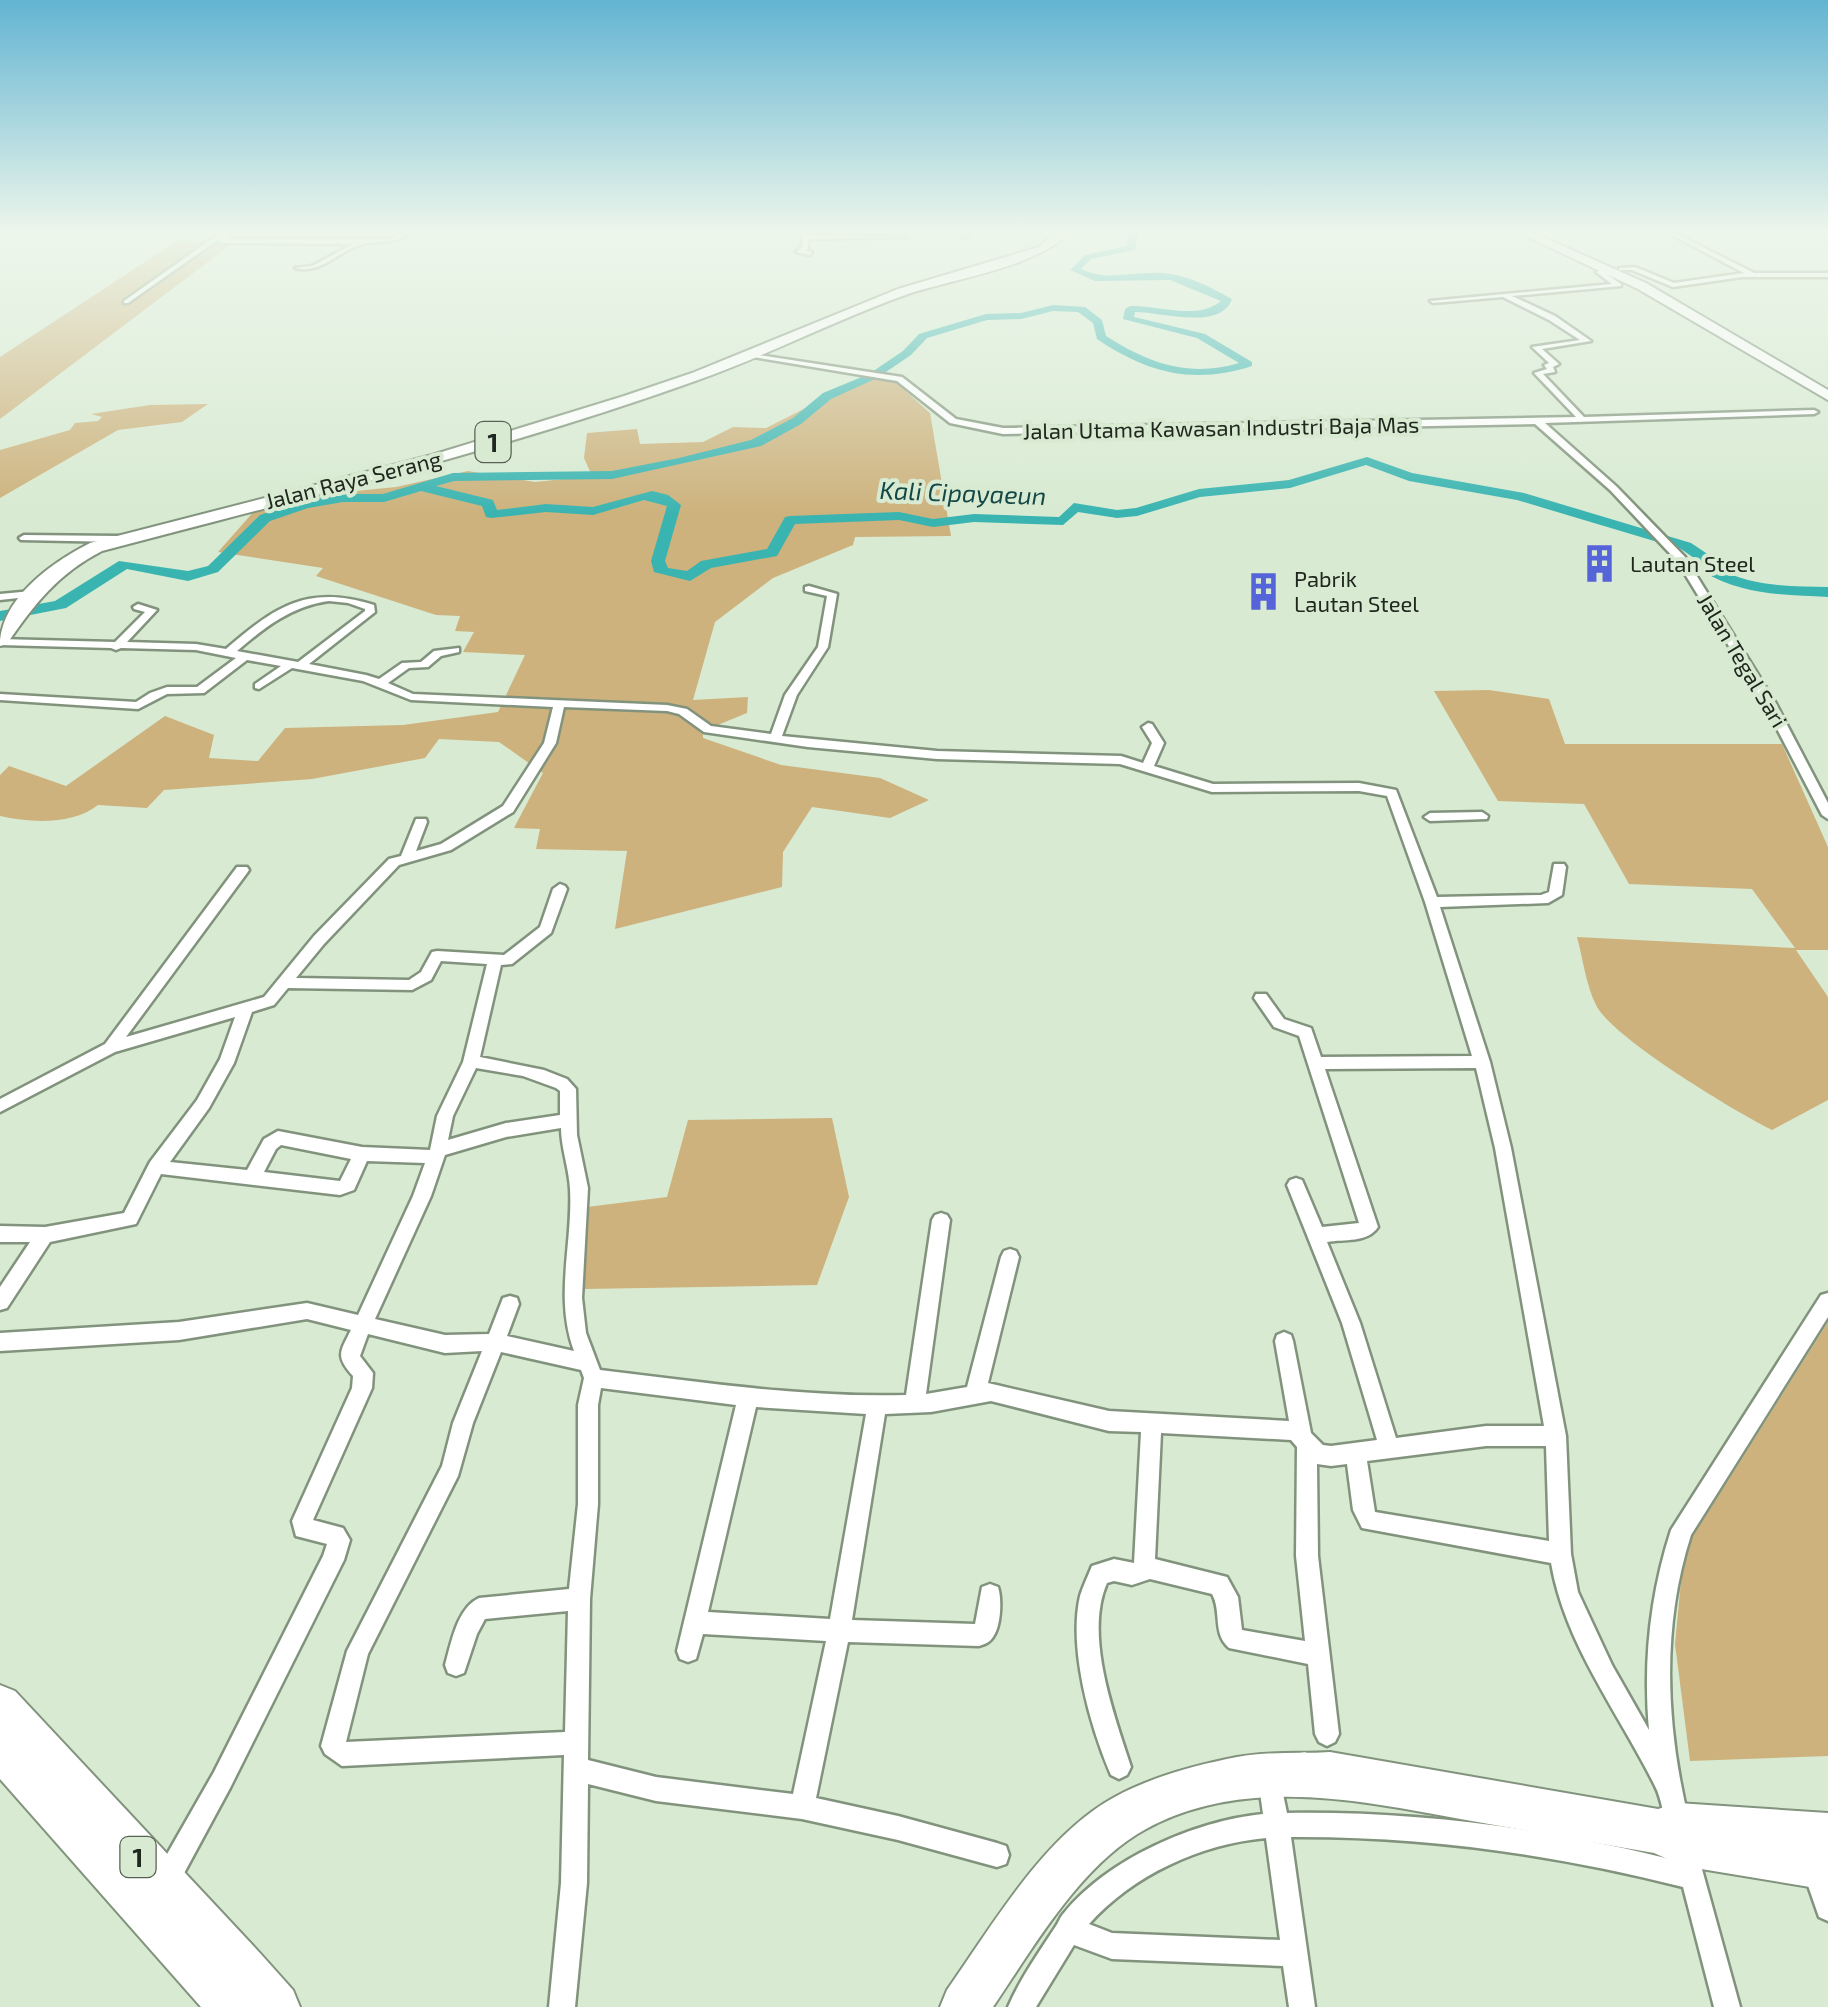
<svg xmlns="http://www.w3.org/2000/svg" width="1828" height="2007" viewBox="0 0 1828 2007" font-family="'Exo 2',sans-serif">
  <style>
    .green { fill: #cdb27d }
    .lines { fill: none; stroke-linecap: round; stroke-linejoin: round }
    .river { fill: #3ab4b1; fill-rule: evenodd }
    .street-casing { stroke: #82937d; stroke-width: 5 }
    .highway-casing { stroke: #82937d; stroke-width: 4 }
    .street { fill: #fff; fill-rule: evenodd }
    .highway { fill: #fff; fill-rule: evenodd }
    .labels { text-anchor: middle; dominant-baseline: central; stroke-width: 8; stroke-linejoin: round; paint-order: stroke }
    .far-street-label { font-size: 22px; fill: #20271e; stroke: #d8ead2 }
    .far-poi-label { font-size: 22px; fill: #20271e; stroke: #d8ead2; text-anchor: start }
    .shield { fill: #d8ead2; stroke: #576254; stroke-width: 2.5 }
    .shield-label { font-size: 25px; font-weight: bold; fill: #20271e }
    .far-water-label { font-size: 25px; font-style: italic; fill: #134846; stroke: #d8ead2 }
  </style>
  <rect width="100%" height="100%" fill="#d8ead2"/>
  <g class="green">
    <polygon points="237,240 0,419 0,357 177,241"/>
    <path d="M869,376L892,379L930,413L951,536L855,537L853,545L773,578L715,622L693,700L748,697L747,713L703,731V738L781,765L880,778L929,800L890,818L812,807L783,852L782,887L615,929L627,851L536,849L540,829L514,828L543,773L499,742L439,739L425,758L312,779L164,790L147,808L98,805C73,825 31,823 0,816V775L9,766L66,786L165,716L214,735L209,758L258,761L285,728L403,725L498,712L525,655L463,652L474,632L455,631L460,616L436,615L316,576L323,568L218,552L264,500L396,487L468,471L535,482L592,476L584,458L587,433L637,429L640,444L703,442L733,427L766,428Z"/>
    <polygon points="208,404 182,422 118,430 0,498 0,450 70,430 75,423 98,421 102,417 91,414 150,405"/>
    <path d="M1489,690L1549,699L1565,744H1782L1828,847V950H1796L1828,997V1100L1772,1130C1736,1112 1612,1038 1596,1005C1586,985 1583,959 1577,937L1795,948L1752,889L1629,884L1584,804L1498,801L1434,691Z"/>
    <polygon points="832,1118 849,1197 817,1285 584,1289 587,1207 667,1197 688,1120"/>
    <polygon points="1828,1322 1828,1756 1690,1761 1675,1644 1684,1550"/>
  </g>
  <g class="lines">
    <path class="river" d="M1128,233H1138L1135,250L1091,259L1081,269C1107,282 1135,271 1163,273C1188,275 1210,287 1232,299C1221,331 1161,312 1135,312L1134,317L1205,334L1252,362V366C1194,385 1147,373 1097,339L1093,323L1078,312L1053,311L1021,319L987,320L927,338L911,355L877,378L831,399L801,424L761,446L612,479L454,481L436,486L493,500L497,510L546,504L593,507L652,491L668,495L681,505L665,561L668,568L687,571L701,561L767,549L785,517L790,516L899,512L933,519L974,514L1059,517L1074,503L1117,510L1136,508L1199,489L1289,480L1367,457L1412,473L1524,493L1691,543L1718,561V568C1751,587 1790,586 1828,587V597C1785,595 1742,595 1704,572V565L1681,549L1517,500L1409,481L1366,465L1290,488L1200,497L1137,516L1117,518L1078,512L1063,525L974,522L933,527L899,520L795,524L777,556L711,568L690,581L654,572L651,561L667,506L644,500L593,515L546,512L491,518L486,517L482,506L421,491L384,502H343L308,508L270,521L218,572L188,581L127,569L66,608L0,621V611L55,601L119,561L188,571L208,566L260,515L305,500L343,494H383L453,473L612,471L679,458L751,440L793,418L823,393L869,374L903,351L919,334L986,314L1021,313L1053,305L1085,307L1102,320L1106,336C1148,363 1189,378 1239,363L1197,338L1123,319L1125,309L1130,306C1159,305 1197,321 1221,301L1216,299L1170,280L1095,281L1070,270L1085,255L1127,246Z"/>
    <defs>
      <g id="street">
        <path d="M220,233H233L227,239H390L403,233H411C390,246 384,239 363,244C338,250 322,275 295,268L312,266L353,244L221,243L218,241L219,239L128,303H124V301Z"/>
        <polygon points="803,233 809,233 809,235 907,237 809,239 808,248 805,251 812,252 810,255 796,252 802,247"/>
        <polygon points="962,233 968,233 968,236 963,237"/>
        <polygon points="1668,233 1675,233 1754,273 1828,273 1828,277 1742,277 1673,287 1632,270 1619,270 1619,268 1635,267 1674,283 1744,273"/>
        <polygon points="1603,269 1607,269 1604,272 1621,284 1621,286 1512,296 1555,316 1591,341 1542,349 1559,364 1553,367 1555,372 1543,374 1584,417 1814,410 1818,412 1814,414 1545,423 1616,486 1685,557 1775,702 1828,803 1828,819 1822,815 1763,702 1677,561 1610,490 1535,424 1003,434 950,423 897,381 741,355 745,353 902,377 956,419 1003,428 1576,417 1534,373 1547,369 1544,365 1549,363 1532,347 1580,340 1549,320 1503,297 1433,303 1430,301 1612,284 1596,272"/>
        <polygon points="24,535 118,536 123,539 118,542 21,540 19,538"/>
        <path d="M809,586L837,594L828,647L797,695L782,736L937,751L1121,756L1143,763L1152,743L1142,727L1148,723L1152,724L1164,743L1154,766L1213,784L1359,783L1396,790L1437,897L1541,895L1549,892L1554,864H1564L1566,867L1562,895L1548,903L1440,907L1490,1062L1511,1148L1566,1436L1571,1554L1578,1592L1612,1665L1649,1730C1643,1662 1650,1595 1671,1530L1821,1295L1828,1293V1317L1691,1535C1661,1628 1666,1727 1689,1821L1686,1830L1677,1833L1668,1830C1663,1816 1662,1799 1655,1786C1619,1713 1565,1645 1551,1563L1362,1528L1353,1510L1347,1464L1331,1466L1317,1464L1318,1556L1339,1734L1335,1742L1327,1746L1319,1742L1315,1734L1308,1664L1229,1648C1212,1633 1222,1612 1212,1594L1150,1579L1132,1585L1114,1581L1107,1583C1084,1635 1114,1715 1131,1767L1127,1775L1119,1779L1111,1775C1090,1726 1068,1648 1080,1596C1083,1586 1088,1576 1092,1566L1114,1559L1134,1563L1141,1432L1109,1431L991,1401L931,1412L885,1414L852,1620L975,1624L982,1587L990,1584L998,1587C1002,1599 1001,1626 993,1637C989,1643 985,1644 979,1646L848,1642L816,1798L898,1816L997,1843L1006,1846L1009,1855L1006,1864L997,1867L898,1840L802,1819L656,1801L588,1784L587,1883L575,2007H549L561,1883L564,1755L342,1766L325,1754L321,1746L347,1651L442,1466L453,1423L482,1351L445,1353L368,1334L360,1356L373,1373L372,1388L313,1520L343,1528L350,1540L344,1560L230,1788L176,1888L167,1891L158,1888L155,1879L158,1870L214,1772L323,1556L327,1544L296,1536L292,1521L352,1388L353,1376C335,1356 340,1352 351,1330L307,1319L179,1340L0,1351V1333L179,1322L307,1303L358,1315L413,1196L425,1163L367,1161L354,1190L340,1195L161,1174L136,1224L50,1242L7,1308L0,1310V1287L30,1242H0V1226L45,1227L124,1213L150,1162L197,1100L220,1059L235,1017L115,1052L0,1112V1099L105,1044L237,867H247L249,870L247,873L126,1037L264,997L314,936L389,859L401,856L416,819H426L427,822L416,851L441,844L503,806L544,743L553,707L411,700L363,681L292,668L259,689L255,688V684L281,666L247,660L204,693L167,694L138,709L0,700V694L136,702L150,693L167,687H197L236,658L196,650L121,648L116,650L111,648L0,645V639L115,642L145,612L134,609L133,607L138,604L157,610L127,642L196,644L226,649C275,607 307,584 374,605L375,612L309,664L366,675L379,679L402,663L421,662L434,651L459,648V652L441,656L428,667L409,668L388,683L413,694L667,705L687,709L711,726L771,734L785,695L818,647L827,596L805,591V587ZM329,601L348,603L365,609V611L298,662L237,651C265,627 292,606 329,601ZM564,707L667,711L679,714L704,732L808,747L937,759L1120,764L1212,792L1359,791L1387,796L1425,902L1472,1056L1321,1057L1311,1028L1284,1019L1266,994H1256L1254,998L1274,1027L1299,1036L1359,1223L1322,1227L1302,1180L1296,1178L1290,1180L1287,1185L1342,1323L1377,1440L1331,1446L1323,1445L1311,1433L1293,1341L1291,1335L1284,1332L1277,1335L1275,1341L1289,1421L1109,1411L988,1383L1019,1257L1016,1251L1010,1249L1004,1251L1001,1257L967,1387L926,1394L950,1220L947,1215L941,1213L935,1215L932,1220L906,1395C804,1398 702,1382 600,1370L586,1333L582,1298L588,1188L577,1135L576,1089L567,1079L544,1070L480,1057L501,965L512,964L551,933L567,889L565,886L560,884L553,889L540,927L504,955L437,951L432,952L421,972L409,980L296,978L324,944L399,865L451,850L513,812L556,743ZM441,961L487,964L463,1062L437,1116L430,1150L362,1147L278,1131L264,1139L247,1170L170,1162L209,1108L234,1063L252,1012L274,1005L288,988L412,990L431,980ZM476,1068L523,1076L556,1088L560,1091V1115L506,1123L448,1140L453,1116ZM1476,1068L1495,1148L1544,1426H1486L1396,1438L1360,1323L1327,1242C1344,1239 1368,1243 1378,1227L1325,1069ZM561,1128C561,1148 569,1168 570,1189C573,1244 554,1297 574,1351L507,1336L519,1304L517,1298L510,1296L503,1298L489,1334L445,1335L375,1319L431,1196L445,1155L506,1137ZM281,1145L351,1159L340,1181L264,1172L276,1149ZM501,1352L581,1370L584,1378L578,1405V1504L569,1589L479,1598C457,1608 451,1644 445,1665L448,1673L456,1676L464,1673L477,1634L485,1619L568,1611L565,1732L346,1742L368,1654L458,1476L473,1423ZM601,1388L736,1405L677,1651L680,1659L688,1662L696,1659L703,1634L826,1641L793,1794L656,1777L588,1760L590,1599L598,1504V1405ZM756,1407L866,1414L830,1619L708,1612ZM1161,1433L1291,1440L1297,1447L1296,1556L1305,1641L1242,1630L1238,1597L1227,1577L1155,1559ZM1486,1446H1546L1549,1541L1375,1512L1367,1461Z"/>
        <polygon points="32,591 36,592 36,596 0,600 0,594"/>
        <polygon points="1482,812 1488,816 1487,819 1430,821 1424,817 1430,813"/>
        <path d="M1270,1766L1278,1770L1287,1813C1421,1811 1552,1829 1682,1862L1691,1859L1700,1862L1740,2007H1714L1683,1887C1557,1855 1431,1837 1301,1837H1291L1315,2007H1289L1283,1966L1112,1959L1074,1945L1036,2007H1008C1020,1979 1039,1952 1056,1926C1059,1922 1060,1917 1064,1913C1108,1859 1194,1821 1263,1814L1258,1778L1262,1770ZM1266,1838L1280,1940L1112,1933L1089,1924C1133,1875 1200,1844 1266,1838Z"/>
        <polygon points="1816,1862 1825,1865 1828,1873 1828,1921 1819,1917 1804,1874 1807,1865"/>
      </g>
      <g id="highway">
        <path d="M1056,233H1069C1034,268 956,278 908,294C837,319 769,355 698,380C504,450 302,498 102,551C59,573 34,604 7,644L0,646C0,599 51,563 90,543L432,455L624,396L692,373L898,289L1039,247Z"/>
        <polygon points="1519,233 1534,233 1646,283 1828,390 1828,400 1638,289"/>
        <polygon points="0,1685 15,1691 259,1952 293,1990 300,2007 201,2007 0,1779"/>
        <path d="M1330,1752L1658,1809L1678,1803L1828,1813V1890L1683,1866L1654,1853C1592,1842 1529,1831 1466,1820C1362,1801 1245,1775 1146,1829C1081,1864 1033,1948 993,2007H940L947,1990C992,1926 1043,1837 1113,1798C1150,1777 1196,1765 1237,1757C1267,1751 1300,1754 1330,1752Z"/>
      </g>
    </defs>
    <use href="#street" class="street-casing"/>
    <use href="#highway" class="highway-casing"/>
    <use href="#street" class="street"/>
    <use href="#highway" class="highway"/>
  </g>
  <linearGradient id="sky" x2="0" y2="1"><stop stop-color="#62b4d2"/><stop offset="0.45" stop-color="#edf6eb"/><stop offset="1" stop-color="#edf6eb" stop-opacity="0"/></linearGradient>
  <rect width="1828" height="514" fill="url(#sky)"/>
  <defs>
    <symbol id="building-bare" viewBox="-9 -9 18 18"><path d="M-4-6H4V6H1V3H-1V6H-4ZM-2.5-4.3h1.7v1.8h-1.7ZM.8-4.3h1.7v1.8H.8ZM-2.5-1h1.7V.8h-1.7ZM.8-1h1.7V.8H.8Z" fill="#5664da" stroke="#d8ead2" stroke-width="2.5" paint-order="stroke"/></symbol>
  </defs>
  <g fill-rule="evenodd">
    <use href="#building-bare" x="1572" y="536" width="55" height="55"/>
    <use href="#building-bare" x="1236" y="564" width="55" height="55"/>
  </g>
  <g class="labels">
    <g class="far-street-label">
      <text transform="translate(1221 427) rotate(-1)">Jalan Utama Kawasan Industri Baja Mas</text>
      <text transform="translate(353 479) rotate(-14)">Jalan Raya Serang</text>
      <text transform="translate(1743 660) rotate(59)">Jalan Tegal Sari</text>
    </g>
    <g class="far-poi-label">
      <text x="1630" y="563">Lautan Steel</text>
      <text x="1294" y="578">Pabrik<tspan x="1294" dy="25">Lautan Steel</tspan></text>
    </g>
    <g class="shield">
      <rect x="475.5" y="422" width="35" height="40" rx="8"/>
      <rect x="120.5" y="1837" width="35" height="40" rx="8"/>
    </g>
    <g class="shield-label">
      <text x="493" y="442">1</text>
      <text x="138" y="1857">1</text>
    </g>
    <g class="far-water-label">
      <text transform="translate(963 492) rotate(2)">Kali Cipayaeun</text>
    </g>
  </g>
</svg>
